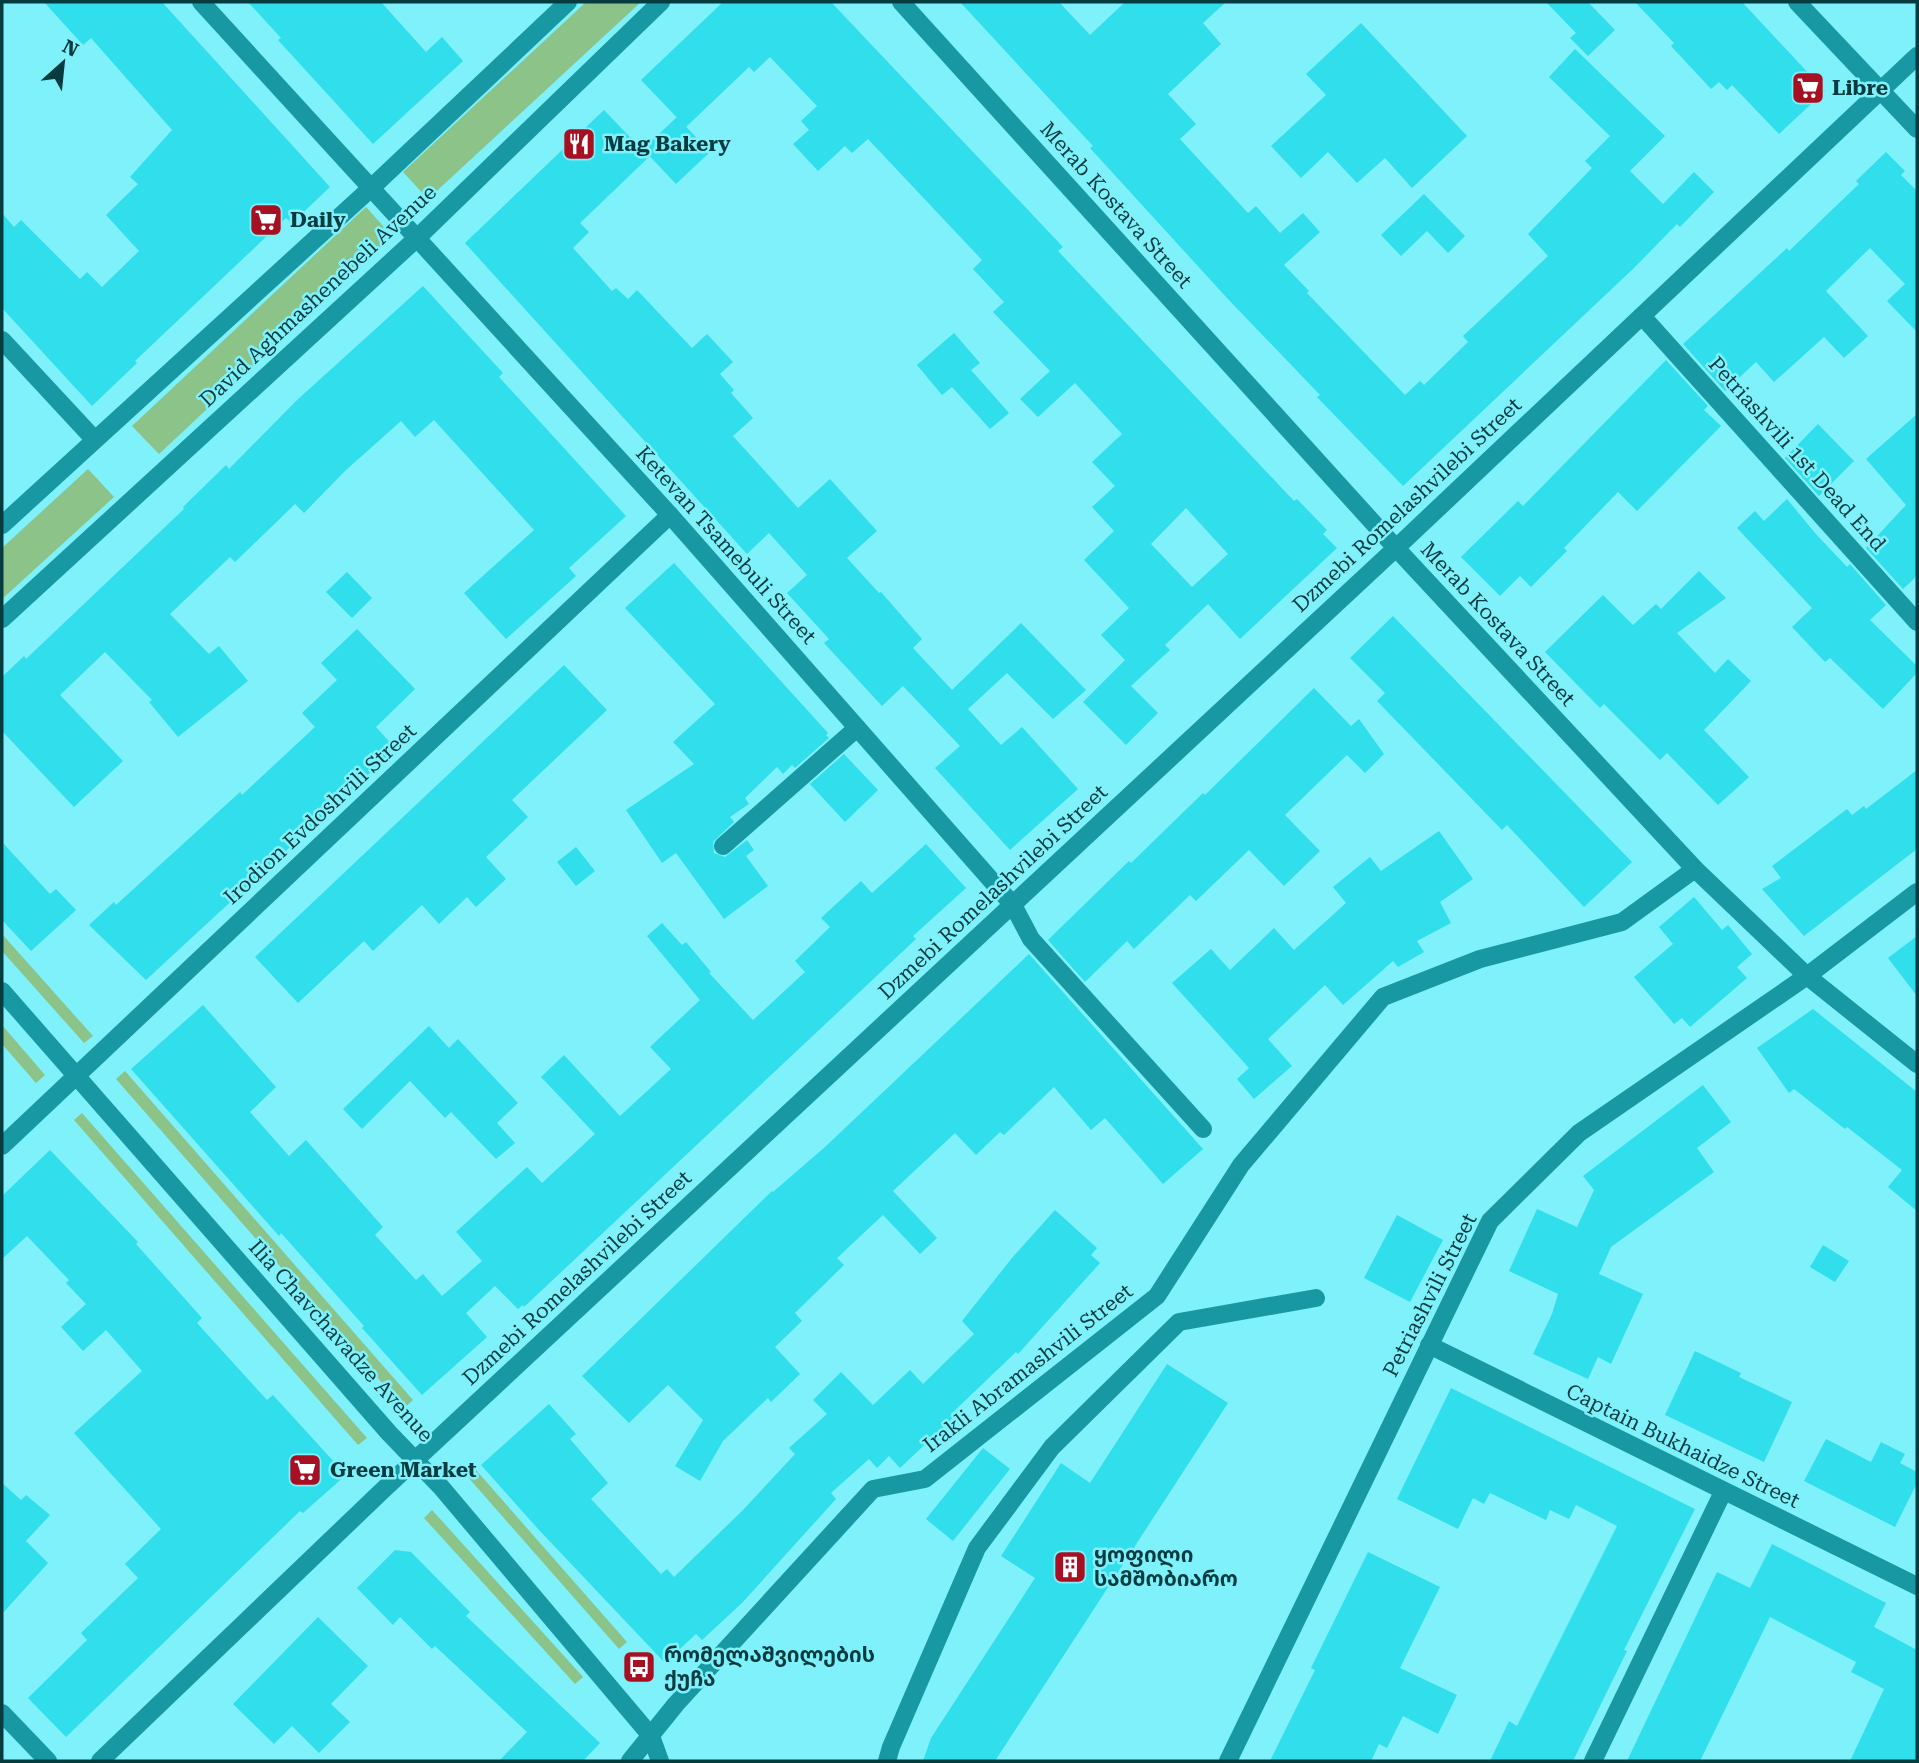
<svg xmlns="http://www.w3.org/2000/svg" width="1919" height="1763" viewBox="0 0 1919 1763" font-family="'Roboto Serif','Noto Sans Georgian',serif">
  <style>
    .green { fill: #8bc388 }
    .building { fill: #30deec; fill-rule: evenodd }
    .lines { fill: none; stroke-linecap: round; stroke-linejoin: round }
    .minor { stroke: #1898a2; stroke-width: 18 }
    .labels { text-anchor: middle; dominant-baseline: central; stroke-width: 5; stroke-linejoin: round; paint-order: stroke }
    .poi-label { font-size: 21px; font-weight: bold; fill: #063c40; stroke: #7ef1fb; text-anchor: start }
    .street-label { font-size: 21px; fill: #063c40; stroke: #7ef1fb }
  </style>
  <rect width="100%" height="100%" fill="#7ef1fb"/>
  <g class="green">
    <polygon points="586,2 641,2 428,199 403,172"/>
    <polygon points="366,207 392,236 159,454 132,426"/>
    <polygon points="88,469 114,497 2,599 2,548"/>
    <polygon points="2,934 93,1036 84,1043 2,951"/>
    <polygon points="2,1025 45,1075 36,1083 2,1044"/>
    <polygon points="125,1071 413,1400 404,1408 116,1079"/>
    <polygon points="82,1113 367,1438 358,1445 74,1120"/>
    <polygon points="475,1469 627,1642 619,1649 467,1476"/>
    <polygon points="432,1510 583,1677 575,1684 424,1518"/>
  </g>
  <g class="building">
    <polygon points="44,2 162,2 330,187 292,223 286,218 135,361 137,363 92,406 2,308 2,213 14,227 21,220 80,279 87,272 102,287 139,251 106,215 138,184 130,177 172,130 91,38 83,45"/>
    <polygon points="248,2 381,2 426,52 442,37 463,61 373,144 278,40 281,38"/>
    <path d="M723,2H831L1063,247L1058,251L1093,288L1294,501L1297,499L1327,530L1323,534L1337,548L1240,639L1208,604L1165,645L1170,650L1131,686L1158,713L1126,745L1083,702L1125,660L1101,635L1129,608L1084,560L1114,531L1092,507L1115,486L1092,462L1122,434L1075,383L1038,417L1020,399L1050,371L993,312L1004,302L973,269L982,260L868,139L852,153L845,146L818,171L793,144L809,130L801,121L817,106L770,57L754,72L749,67L686,127L641,80ZM1186,508L1228,554L1192,587L1151,544Z"/>
    <polygon points="960,2 1059,2 1090,35 1125,2 1226,2 1203,23 1221,44 1168,94 1196,124 1180,139 1248,213 1256,206 1280,233 1303,213 1320,232 1284,265 1309,291 1307,293 1405,395 1420,381 1424,385 1468,342 1463,336 1548,256 1528,234 1592,168 1585,161 1610,136 1549,77 1575,49 1665,136 1630,171 1663,204 1694,172 1714,192 1680,227 1677,224 1635,267 1403,486 1317,397 1320,395 1227,298 1090,148 1093,146"/>
    <polygon points="1546,2 1588,2 1615,30 1588,56 1570,38 1576,33"/>
    <polygon points="1635,2 1742,2 1825,91 1779,134 1732,85 1727,90 1719,82 1711,89 1671,46 1674,43"/>
    <polygon points="1361,23 1467,136 1412,188 1385,158 1357,183 1328,152 1301,178 1271,146 1326,95 1306,74"/>
    <polygon points="604,110 649,157 580,223 589,232 573,248 612,291 616,288 628,299 637,290 692,348 707,334 733,362 720,374 734,390 731,393 753,418 733,436 798,508 830,479 877,531 847,558 879,593 881,592 922,639 913,648 952,690 1021,623 1086,690 1053,719 1007,673 968,709 1001,745 1022,727 1078,789 1010,850 935,768 960,746 903,686 882,706 824,643 829,639 787,593 807,575 769,533 747,554 465,243"/>
    <polygon points="677,117 710,152 676,184 643,149"/>
    <polygon points="1886,152 1905,171 1901,175 1917,191 1917,332 1887,301 1905,284 1870,248 1826,291 1868,336 1844,358 1824,337 1774,382 1756,362 1725,391 1683,344 1787,248 1789,251 1859,184 1856,181"/>
    <polygon points="1424,194 1465,236 1448,253 1427,231 1401,256 1381,235"/>
    <polygon points="423,286 503,373 499,377 626,516 569,568 576,576 506,639 464,593 534,530 434,420 415,437 401,421 345,471 304,513 295,504 235,562 230,557 170,614 209,654 219,646 248,681 178,737 149,702 152,700 105,652 60,695 123,761 74,807 2,731 2,677 24,656 26,659 184,509 183,507 226,465 229,469 296,401"/>
    <polygon points="954,333 980,363 971,370 1009,413 990,429 952,387 942,395 917,365"/>
    <polygon points="1666,360 1708,406 1704,410 1721,426 1637,511 1618,492 1564,548 1567,551 1531,587 1520,576 1500,596 1461,557 1518,501 1523,506"/>
    <polygon points="1917,414 1917,576 1903,589 1866,548 1906,505 1866,459"/>
    <polygon points="1818,424 1854,461 1819,496 1785,458"/>
    <polygon points="1787,499 1815,533 1847,567 1850,564 1886,605 1870,620 1917,666 1917,673 1883,709 1830,658 1825,662 1792,627 1812,608 1737,528 1755,511 1764,521"/>
    <polygon points="674,563 828,733 826,735 829,738 795,768 792,765 783,774 777,767 745,798 749,804 730,817 734,822 713,842 714,853 725,857 747,840 754,850 746,856 768,886 724,919 676,853 662,863 626,810 694,764 673,742 715,704 625,608"/>
    <polygon points="1699,571 1726,598 1677,633 1715,673 1728,659 1751,681 1704,730 1749,777 1718,805 1667,753 1660,760 1604,704 1600,708 1545,652 1603,595 1633,625 1656,604 1661,609"/>
    <polygon points="347,572 372,598 352,618 326,592"/>
    <polygon points="1393,616 1632,862 1584,907 1507,825 1502,830 1377,701 1385,693 1350,658"/>
    <polygon points="357,629 415,689 376,727 396,749 146,980 89,925 114,902 116,905 240,792 242,795 315,727 302,713 337,680 321,663"/>
    <polygon points="564,665 607,710 512,800 528,817 486,857 506,879 476,907 467,897 439,924 422,905 373,951 364,941 298,1003 255,957"/>
    <polygon points="1314,688 1351,726 1359,719 1384,754 1365,773 1347,755 1285,815 1320,851 1284,886 1249,850 1196,901 1190,895 1134,949 1127,941 1085,982 1048,940 1129,861 1131,863 1203,793 1205,795"/>
    <polygon points="844,754 878,790 845,822 810,784"/>
    <polygon points="1917,770 1917,849 1804,936 1762,889 1781,878 1772,866 1847,809 1852,815 1864,806 1866,809"/>
    <polygon points="1439,831 1473,879 1440,902 1451,923 1417,941 1424,952 1398,967 1393,961 1343,1005 1325,985 1268,1039 1292,1066 1254,1099 1237,1079 1249,1068 1172,983 1211,949 1230,970 1274,928 1294,950 1346,903 1333,887 1370,857 1381,871"/>
    <polygon points="2,842 50,894 56,889 76,910 31,951 2,920"/>
    <polygon points="926,844 966,888 913,936 916,939 524,1307 523,1305 518,1309 495,1286 466,1313 487,1337 422,1395 362,1328 364,1326 281,1233 279,1236 131,1069 203,1005 276,1087 250,1112 289,1156 306,1140 383,1227 375,1235 416,1280 423,1274 442,1296 482,1261 456,1232 527,1167 542,1183 595,1134 541,1077 564,1055 620,1116 671,1069 650,1047 700,1000 647,936 662,923 682,945 686,942 711,972 709,973 753,1020 805,972 795,961 830,927 821,918 861,881 872,893"/>
    <polygon points="576,847 595,871 576,886 557,862"/>
    <polygon points="1694,897 1722,930 1728,925 1752,954 1737,967 1747,978 1690,1027 1682,1018 1674,1024 1634,977 1673,944 1659,927"/>
    <polygon points="1917,936 1917,996 1888,958"/>
    <polygon points="1029,954 1203,1149 1163,1184 1105,1118 1091,1130 1054,1087 1004,1135 1000,1132 976,1155 955,1133 893,1191 937,1238 920,1254 883,1215 837,1258 844,1265 795,1313 802,1321 775,1347 800,1374 771,1402 768,1398 723,1441 700,1481 675,1466 703,1420 668,1385 629,1423 582,1376 772,1191 773,1192 825,1147"/>
    <polygon points="1813,1009 1917,1092 1917,1211 1888,1187 1902,1170 1847,1127 1845,1129 1794,1089 1789,1093 1757,1048"/>
    <polygon points="429,1026 449,1048 458,1039 518,1103 497,1123 515,1143 496,1159 451,1112 445,1118 410,1081 362,1129 343,1109"/>
    <polygon points="1703,1085 1731,1122 1697,1148 1714,1172 1611,1247 1599,1274 1643,1294 1611,1364 1598,1357 1588,1379 1533,1354 1552,1314 1558,1294 1509,1271 1537,1209 1577,1227 1594,1190 1583,1176"/>
    <polygon points="50,1150 138,1242 136,1244 202,1318 197,1323 267,1400 273,1395 346,1475 303,1513 300,1511 66,1737 28,1698 87,1640 81,1633 138,1578 125,1564 161,1529 74,1433 142,1371 106,1330 83,1351 61,1327 86,1304 66,1283 69,1280 27,1236 2,1259 2,1196"/>
    <polygon points="1055,1210 1097,1248 1091,1255 1100,1263 1018,1354 1016,1352 951,1414 954,1417 900,1468 889,1456 877,1468 869,1459 831,1493 836,1499 742,1603 702,1640 696,1634 665,1663 539,1530 481,1465 549,1404 576,1434 570,1439 608,1483 591,1499 661,1574 667,1569 674,1577 743,1510 795,1454 789,1448 827,1414 813,1400 841,1372 873,1405 910,1370 923,1384 974,1334 962,1321 1012,1258"/>
    <polygon points="1397,1215 1443,1240 1410,1302 1364,1278"/>
    <polygon points="1823,1245 1849,1261 1835,1282 1810,1267"/>
    <polygon points="1695,1351 1741,1373 1739,1377 1792,1402 1764,1462 1665,1415"/>
    <polygon points="1167,1364 1228,1403 995,1761 923,1761 931,1738 1035,1578 1001,1556 1061,1463 1090,1483"/>
    <polygon points="1451,1388 1695,1509 1624,1650 1627,1651 1573,1761 1490,1761 1509,1721 1517,1726 1617,1526 1576,1505 1569,1519 1550,1510 1546,1520 1490,1493 1484,1504 1473,1498 1458,1529 1397,1499"/>
    <polygon points="1826,1439 1871,1462 1881,1442 1905,1454 1900,1463 1917,1472 1917,1483 1895,1527 1804,1481"/>
    <polygon points="983,1448 1010,1469 953,1541 926,1519"/>
    <polygon points="2,1483 21,1500 26,1495 50,1515 26,1541 48,1563 2,1614"/>
    <polygon points="1772,1544 1886,1603 1874,1627 1917,1650 1917,1761 1850,1761 1884,1689 1851,1672 1856,1662 1770,1617 1700,1761 1627,1761 1717,1572 1750,1588"/>
    <polygon points="395,1550 411,1552 470,1612 466,1616 600,1743 583,1761 499,1761 527,1732 435,1646 432,1649 400,1617 393,1625 357,1588"/>
    <polygon points="1368,1552 1440,1587 1400,1668 1457,1695 1438,1734 1403,1716 1387,1748 1379,1744 1371,1761 1270,1761 1315,1670 1311,1668"/>
    <polygon points="318,1617 368,1666 331,1704 350,1722 319,1753 292,1726 274,1744 233,1704"/>
  </g>
  <g class="lines">
    <g class="minor">
      <polyline points="201,2 670,515 1013,905 1031,939 1203,1129"/>
      <polyline points="901,2 1396,548 1695,869 1807,976 1917,1064"/>
      <polyline points="1797,2 1917,129"/>
      <polyline points="1642,316 1917,622"/>
      <polyline points="2,340 94,439"/>
      <polyline points="2,525 370,189 568,2"/>
      <polyline points="2,619 416,239 661,2"/>
      <polyline points="723,846 857,728"/>
      <polyline points="2,991 389,1433 441,1487 651,1736 660,1761"/>
      <polyline points="2,1146 670,515"/>
      <polyline points="1429,1345 1917,1586"/>
      <polyline points="2,1713 48,1761"/>
      <polyline points="100,1761 384,1489 1396,548 1917,56"/>
      <polyline points="630,1761 676,1704 873,1489 925,1479 1157,1296 1241,1165 1383,997 1480,959 1622,922 1695,869"/>
      <polyline points="887,1761 891,1747 977,1548 1052,1447 1179,1322 1316,1298"/>
      <polyline points="1228,1761 1490,1221 1579,1133 1807,976 1917,892"/>
      <polyline points="1593,1761 1723,1492"/>
    </g>
  </g>
  <defs>
    <symbol id="supermarket-square" viewBox="-11 -11 22 22"><rect x="-9" y="-9" width="18" height="18" rx="4" fill="#a70f23" stroke="#7ef1fb"/><path d="M-6-5.5h2.5l.6 2H6L4.5 2H-2.5L-4.4-4H-6ZM-1.5 3.2a1.3 1.3 0 1 0 .1 0ZM3 3.2a1.3 1.3 0 1 0 .1 0Z" fill="#fff"/></symbol>
    <symbol id="restaurant-square" viewBox="-11 -11 22 22"><rect x="-9" y="-9" width="18" height="18" rx="4" fill="#a70f23" stroke="#7ef1fb"/><path d="M-5-6h1v4h1v-4h1v4h1v-4h1v5L-1.5 .5V6h-2V.5L-5-1ZM5-6V6H3V1.5H1.5Q1.5-4 5-6Z" fill="#fff"/></symbol>
    <symbol id="building-square" viewBox="-11 -11 22 22"><rect x="-9" y="-9" width="18" height="18" rx="4" fill="#a70f23" stroke="#7ef1fb"/><path d="M-4-6H4V6H1V3H-1V6H-4ZM-2.5-4.3h1.7v1.8h-1.7ZM.8-4.3h1.7v1.8H.8ZM-2.5-1h1.7V.8h-1.7ZM.8-1h1.7V.8H.8Z" fill="#fff"/></symbol>
    <symbol id="bus-square" viewBox="-11 -11 22 22"><rect x="-9" y="-9" width="18" height="18" rx="4" fill="#a70f23" stroke="#7ef1fb"/><path d="M-5-6H5V4H4V6H2V4H-2V6H-4V4H-5ZM-3.5-4V0h7V-4ZM-3.5 1.2v1.5H-2V1.2ZM2 1.2v1.5H3.5V1.2Z" fill="#fff"/></symbol>
  </defs>
  <g fill-rule="evenodd">
    <use href="#supermarket-square" x="1789" y="69" width="38" height="38"/>
    <use href="#restaurant-square" x="560" y="125" width="38" height="38"/>
    <use href="#supermarket-square" x="247" y="201" width="38" height="38"/>
    <use href="#supermarket-square" x="286" y="1451" width="38" height="38"/>
    <use href="#building-square" x="1051" y="1548" width="38" height="38"/>
    <use href="#bus-square" x="620" y="1648" width="38" height="38"/>
  </g>
  <g class="labels">
    <g class="poi-label">
      <text x="1832" y="88">Libre</text>
      <text x="604" y="144">Mag Bakery</text>
      <text x="290" y="220">Daily</text>
      <text x="330" y="1470">Green Market</text>
      <text x="1094" y="1555">ყოფილი<tspan x="1094" dy="24">სამშობიარო</tspan></text>
      <text x="664" y="1655">რომელაშვილების<tspan x="664" dy="24">ქუჩა</tspan></text>
    </g>
    <g class="street-label">
      <text transform="translate(1116 205) rotate(48)">Merab Kostava Street</text>
      <text transform="translate(318 296) rotate(-43)">David Aghmashenebeli Avenue</text>
      <text transform="translate(1797 454) rotate(48)">Petriashvili 1st Dead End</text>
      <text transform="translate(1407 505) rotate(-43)">Dzmebi Romelashvilebi Street</text>
      <text transform="translate(726 545) rotate(48)">Ketevan Tsamebuli Street</text>
      <text transform="translate(1498 624) rotate(47)">Merab Kostava Street</text>
      <text transform="translate(320 814) rotate(-43)">Irodion Evdoshvili Street</text>
      <text transform="translate(993 892) rotate(-43)">Dzmebi Romelashvilebi Street</text>
      <text transform="translate(577 1278) rotate(-43)">Dzmebi Romelashvilebi Street</text>
      <text transform="translate(1430 1295) rotate(-63)">Petriashvili Street</text>
      <text transform="translate(341 1341) rotate(48)">Ilia Chavchavadze Avenue</text>
      <text transform="translate(1028 1368) rotate(-38)">Irakli Abramashvili Street</text>
      <text transform="translate(1683 1446) rotate(26)">Captain Bukhaidze Street</text>
    </g>
  </g>
  <rect width="1919" height="1763" fill="none" stroke="#063c40" stroke-width="7"/>
  <g transform="translate(63 63) rotate(27)" stroke="#7ef1fb" stroke-width="5" paint-order="stroke">
  <path d="M0-5L12 26L0 18L-12 26Z" fill="#063c40"/>
  <text y="-10" font-size="19" font-weight="bold" text-anchor="middle" fill="#063c40">N</text>
  </g>
</svg>
